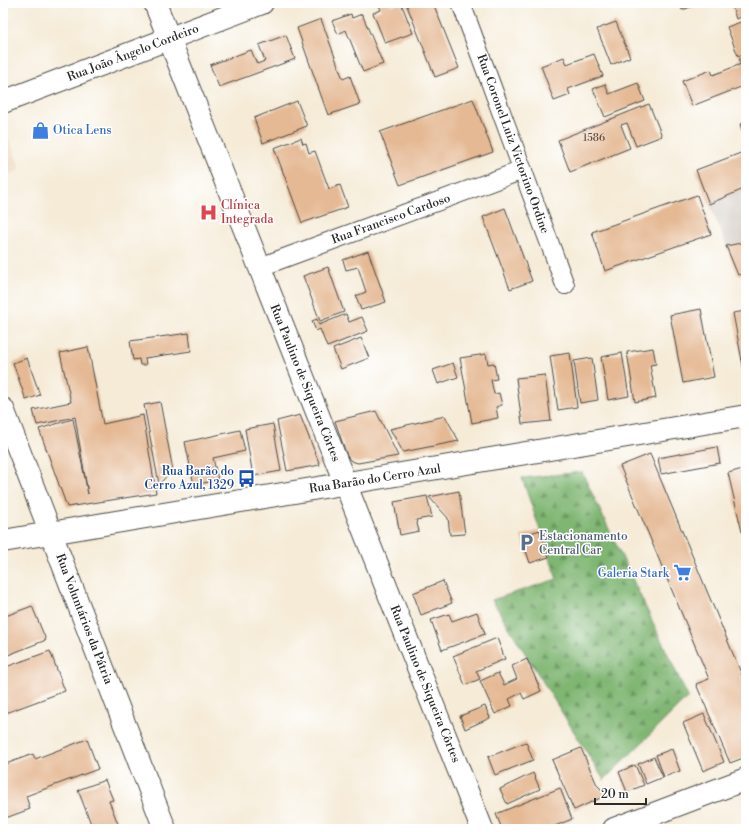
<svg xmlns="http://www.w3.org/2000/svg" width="749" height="832" viewBox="0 0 749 832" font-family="'Libre Bodoni',serif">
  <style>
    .built { fill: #edd7bb }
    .industrial { fill: #ccc2b9 }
    .forest { fill: url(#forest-firs); stroke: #55704e }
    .building { fill: #e5b994 }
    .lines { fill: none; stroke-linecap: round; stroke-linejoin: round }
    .street-casing { stroke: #494845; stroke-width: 20 }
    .secondary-casing { stroke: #494845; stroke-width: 24 }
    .street { stroke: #fff; stroke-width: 18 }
    .secondary { stroke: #fff; stroke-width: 22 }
    .labels { text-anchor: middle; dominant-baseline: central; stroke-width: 3; stroke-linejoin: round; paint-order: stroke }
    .number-label { font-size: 10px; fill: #5a4e45 }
    .street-label { font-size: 12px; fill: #2b2b2b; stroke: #fff }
    .shop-label { font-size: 12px; fill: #366cbe; stroke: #fff; text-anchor: start }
    .health-label { font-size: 12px; fill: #be3a42; stroke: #fff; text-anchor: start }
    .transit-label { font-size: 12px; fill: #164399; stroke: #fff; text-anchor: end }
    .service-label { font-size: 12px; fill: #4e5e75; stroke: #fff; text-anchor: start }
  </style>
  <defs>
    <pattern id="forest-firs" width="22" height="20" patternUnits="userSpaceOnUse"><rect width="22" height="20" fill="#7fb672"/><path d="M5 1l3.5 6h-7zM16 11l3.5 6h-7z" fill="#68945e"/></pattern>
  </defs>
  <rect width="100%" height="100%" fill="#fff"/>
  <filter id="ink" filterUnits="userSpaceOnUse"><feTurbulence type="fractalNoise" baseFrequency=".025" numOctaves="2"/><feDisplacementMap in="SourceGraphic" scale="8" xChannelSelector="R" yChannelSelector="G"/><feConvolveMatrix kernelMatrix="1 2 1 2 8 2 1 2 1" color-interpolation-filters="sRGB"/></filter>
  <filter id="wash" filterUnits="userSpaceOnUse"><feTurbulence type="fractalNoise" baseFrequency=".012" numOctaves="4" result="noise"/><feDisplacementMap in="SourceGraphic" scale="16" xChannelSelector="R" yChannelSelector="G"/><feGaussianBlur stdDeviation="0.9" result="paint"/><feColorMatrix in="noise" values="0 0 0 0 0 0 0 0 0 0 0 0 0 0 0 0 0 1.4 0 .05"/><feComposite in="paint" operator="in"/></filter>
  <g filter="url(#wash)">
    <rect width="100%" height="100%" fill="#f5ebd7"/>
    <polygon class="built" points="7,135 21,170 3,177 3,136"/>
    <polygon class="industrial" points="746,151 746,273 738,275 696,170"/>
    <polygon class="forest" points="582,472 688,697 604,780 492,600 557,579 522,478"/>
    <g id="blocks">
      <g class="building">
        <polygon points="378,3 390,3 391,6 401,3 413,33 385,43 373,13 381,10"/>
        <polygon points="406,3 433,3 459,68 435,77"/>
        <polygon points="679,3 702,3 682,10"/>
        <polygon points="731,3 746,3 746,15 736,19"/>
        <polygon points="351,14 352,18 362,14 383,64 363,72 346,30 338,34 332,21"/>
        <polygon points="321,19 343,79 350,76 360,104 328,115 297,28"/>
        <polygon points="746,20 746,53 738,56 727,27"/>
        <polygon points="616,22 630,57 611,65 597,29"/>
        <polygon points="286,35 295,59 219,87 210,65 251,50 257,64 265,61 259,45"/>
        <polygon points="594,54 603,76 568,89 570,95 554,101 541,66 564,57 567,64"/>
        <polygon points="746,57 746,85 692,106 682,81 711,70 713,75 741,64 739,59"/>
        <polygon points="638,83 645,101 605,117 593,89 605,84 609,94"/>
        <polygon points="473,99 493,152 400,185 380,132"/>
        <polygon points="297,101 307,126 263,143 254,118"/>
        <polygon points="649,104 662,136 636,146 627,123 621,125 630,148 570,172 558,140"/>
        <polygon points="746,122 746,140 740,124"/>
        <polygon points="301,138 303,144 306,143 309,153 315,151 329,189 340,185 348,207 302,223 274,148"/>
        <polygon points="746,151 746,188 709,204 696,170"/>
        <polygon points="697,195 711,234 605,271 592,232"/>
        <polygon points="505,208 532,281 510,289 483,217"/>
        <polygon points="746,242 746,273 738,275 726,246"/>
        <polygon points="368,251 386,302 361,310 356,296 366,292 358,267 346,270 343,260"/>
        <polygon points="328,267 344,312 320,321 303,276"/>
        <polygon points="701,309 714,377 683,383 670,315"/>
        <polygon points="746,311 746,377 745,377 733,313"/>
        <polygon points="346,314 349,322 362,317 368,331 327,347 320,329 316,331 312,321 317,319 319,325"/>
        <polygon points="189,333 191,351 145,358 146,365 140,365 139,359 133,360 130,341"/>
        <polygon points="361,338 369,358 341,369 333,349"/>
        <polygon points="88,347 103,424 143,415 156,493 67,507 39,429 73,419 88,494 75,417 37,425 33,410 71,402 60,353"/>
        <polygon points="653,348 656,364 650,365 656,398 635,402 627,352"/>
        <polygon points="570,353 577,407 558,410 550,356"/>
        <polygon points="622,353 629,396 608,400 601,357"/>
        <polygon points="486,354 488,364 494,363 497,379 491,380 494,394 499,393 502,405 496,407 498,418 472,423 460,358"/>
        <polygon points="27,358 40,395 26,400 13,363"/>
        <polygon points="592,358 598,400 580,403 574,361"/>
        <polygon points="453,363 458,377 438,384 433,370"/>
        <polygon points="545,375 551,421 522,424 516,378"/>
        <polygon points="160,402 173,470 159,484 144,405"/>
        <polygon points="376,411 398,456 358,463 351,461 347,456 335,421"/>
        <polygon points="300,415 320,465 287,471 277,421"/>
        <polygon points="445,416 459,441 403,452 390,429"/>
        <polygon points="273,424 281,471 253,476 245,429"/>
        <polygon points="240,430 245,451 213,458 218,480 194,485 185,442"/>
        <polygon points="717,447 720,463 661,474 658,458"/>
        <polygon points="650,454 746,685 746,757 730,763 696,684 709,679 620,466"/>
        <polygon points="746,468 746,531 742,532 728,473"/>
        <polygon points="459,491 465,534 450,535 448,518 429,497"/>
        <polygon points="427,496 432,517 416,520 419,531 400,535 394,502"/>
        <polygon points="540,530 549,557 530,563 521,536"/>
        <polygon points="443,581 452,603 421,615 413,593"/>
        <polygon points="32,606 46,640 3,657 3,617"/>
        <polygon points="477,612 485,634 442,650 431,620 449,614 452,621"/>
        <polygon points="497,638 505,659 476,671 480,679 465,685 453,656"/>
        <polygon points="50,651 65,691 3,714 3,668"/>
        <polygon points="527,659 541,691 524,699 521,693 509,699 512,706 495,714 480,681 498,673 504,685 517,679 512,666"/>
        <polygon points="485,706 490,718 465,729 460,716"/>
        <polygon points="704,714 724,762 703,771 683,723"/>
        <polygon points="87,739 98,769 26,796 30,809 3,819 3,765 33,754 35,759"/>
        <polygon points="526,742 533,760 495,775 488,757"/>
        <polygon points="581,748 597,785 607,795 574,810 552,760"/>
        <polygon points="672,749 680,771 664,777 656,755"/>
        <polygon points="654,757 663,777 646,784 638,764"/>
        <polygon points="635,765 644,785 627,792 619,772"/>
        <polygon points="533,773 540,789 507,804 500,789"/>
        <polygon points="105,780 113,800 109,801 120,829 93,829 78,790"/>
        <polygon points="560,788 572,819 548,829 502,829 496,814"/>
      </g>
    </g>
  </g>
  <g filter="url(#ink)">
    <use href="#blocks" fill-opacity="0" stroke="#494845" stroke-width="1"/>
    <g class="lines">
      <defs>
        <g id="street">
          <polyline points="461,3 565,285"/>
          <polyline points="260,267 523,170"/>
        </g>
        <g id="secondary">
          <polyline points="155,3 482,829"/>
          <polyline points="3,102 262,3"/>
          <polyline points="3,409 165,829"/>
          <polyline points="3,541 746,416"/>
          <polyline points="614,829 746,779"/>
        </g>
      </defs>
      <use href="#street" class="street-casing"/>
      <use href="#secondary" class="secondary-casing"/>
      <use href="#street" class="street"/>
      <use href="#secondary" class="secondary"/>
    </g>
  </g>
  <defs>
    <symbol id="shop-bare" viewBox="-9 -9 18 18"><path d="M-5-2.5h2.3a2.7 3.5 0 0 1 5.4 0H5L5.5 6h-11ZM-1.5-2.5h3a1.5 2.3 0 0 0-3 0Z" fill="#3f7fe0" stroke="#fff" stroke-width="2.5" paint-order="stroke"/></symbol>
    <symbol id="hospital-bare" viewBox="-9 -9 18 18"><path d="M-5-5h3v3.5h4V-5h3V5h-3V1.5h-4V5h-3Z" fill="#e0444e" stroke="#fff" stroke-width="2.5" paint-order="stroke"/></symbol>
    <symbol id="bus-bare" viewBox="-9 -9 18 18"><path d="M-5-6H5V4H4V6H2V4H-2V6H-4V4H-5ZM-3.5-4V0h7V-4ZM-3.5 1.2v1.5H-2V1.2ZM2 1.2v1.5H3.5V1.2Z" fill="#1a4fb4" stroke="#fff" stroke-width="2.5" paint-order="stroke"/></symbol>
    <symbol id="parking-bare" viewBox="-9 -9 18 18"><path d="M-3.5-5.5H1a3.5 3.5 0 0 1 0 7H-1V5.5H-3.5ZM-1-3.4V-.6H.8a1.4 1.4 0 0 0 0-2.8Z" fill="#5c6f8a" stroke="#fff" stroke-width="2.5" paint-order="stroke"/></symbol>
    <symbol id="supermarket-bare" viewBox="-9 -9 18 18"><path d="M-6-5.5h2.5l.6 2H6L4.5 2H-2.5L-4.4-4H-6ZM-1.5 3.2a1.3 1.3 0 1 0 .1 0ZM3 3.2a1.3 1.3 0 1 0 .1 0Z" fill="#3f7fe0" stroke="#fff" stroke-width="2.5" paint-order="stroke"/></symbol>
  </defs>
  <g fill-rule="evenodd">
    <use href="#shop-bare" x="28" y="118" width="25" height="25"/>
    <use href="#hospital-bare" x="196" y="200" width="25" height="25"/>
    <use href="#bus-bare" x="234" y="466" width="25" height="25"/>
    <use href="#parking-bare" x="514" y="530" width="25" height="25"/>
    <use href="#supermarket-bare" x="670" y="560" width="25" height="25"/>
  </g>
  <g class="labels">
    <g class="number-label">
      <text x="594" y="138">1586</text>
    </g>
    <g class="street-label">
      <text transform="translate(133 53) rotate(-21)">Rua João Ângelo Cordeiro</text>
      <text transform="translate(513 144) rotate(70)">Rua Coronel Luiz Victorino Ordine</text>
      <text transform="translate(391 219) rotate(-20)">Rua Francisco Cardoso</text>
      <text transform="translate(305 383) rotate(68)">Rua Paulino de Siqueira Côrtes</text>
      <text transform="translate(375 479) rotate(-9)">Rua Barão do Cerro Azul</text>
      <text transform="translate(84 619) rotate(69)">Rua Voluntários da Pátria</text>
      <text transform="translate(425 684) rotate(68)">Rua Paulino de Siqueira Côrtes</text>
    </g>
    <g class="shop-label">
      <text x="53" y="130">Otica Lens</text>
      <text x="669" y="573" text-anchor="end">Galeria Stark</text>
    </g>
    <g class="health-label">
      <text x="221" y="205">Clínica<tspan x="221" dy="14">Integrada</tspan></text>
    </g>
    <g class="transit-label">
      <text x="234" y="471">Rua Barão do<tspan x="234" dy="14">Cerro Azul, 1329</tspan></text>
    </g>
    <g class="service-label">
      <text x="539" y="536">Estacionamento<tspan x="539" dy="14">Central Car</tspan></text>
    </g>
  </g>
  <rect width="749" height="832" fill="none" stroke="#fff" stroke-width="16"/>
  <path d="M595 798v6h51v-6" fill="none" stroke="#2b2b2b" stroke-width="2"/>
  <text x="601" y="798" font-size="12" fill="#2b2b2b" stroke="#ffffff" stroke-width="3" paint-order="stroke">20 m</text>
</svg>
